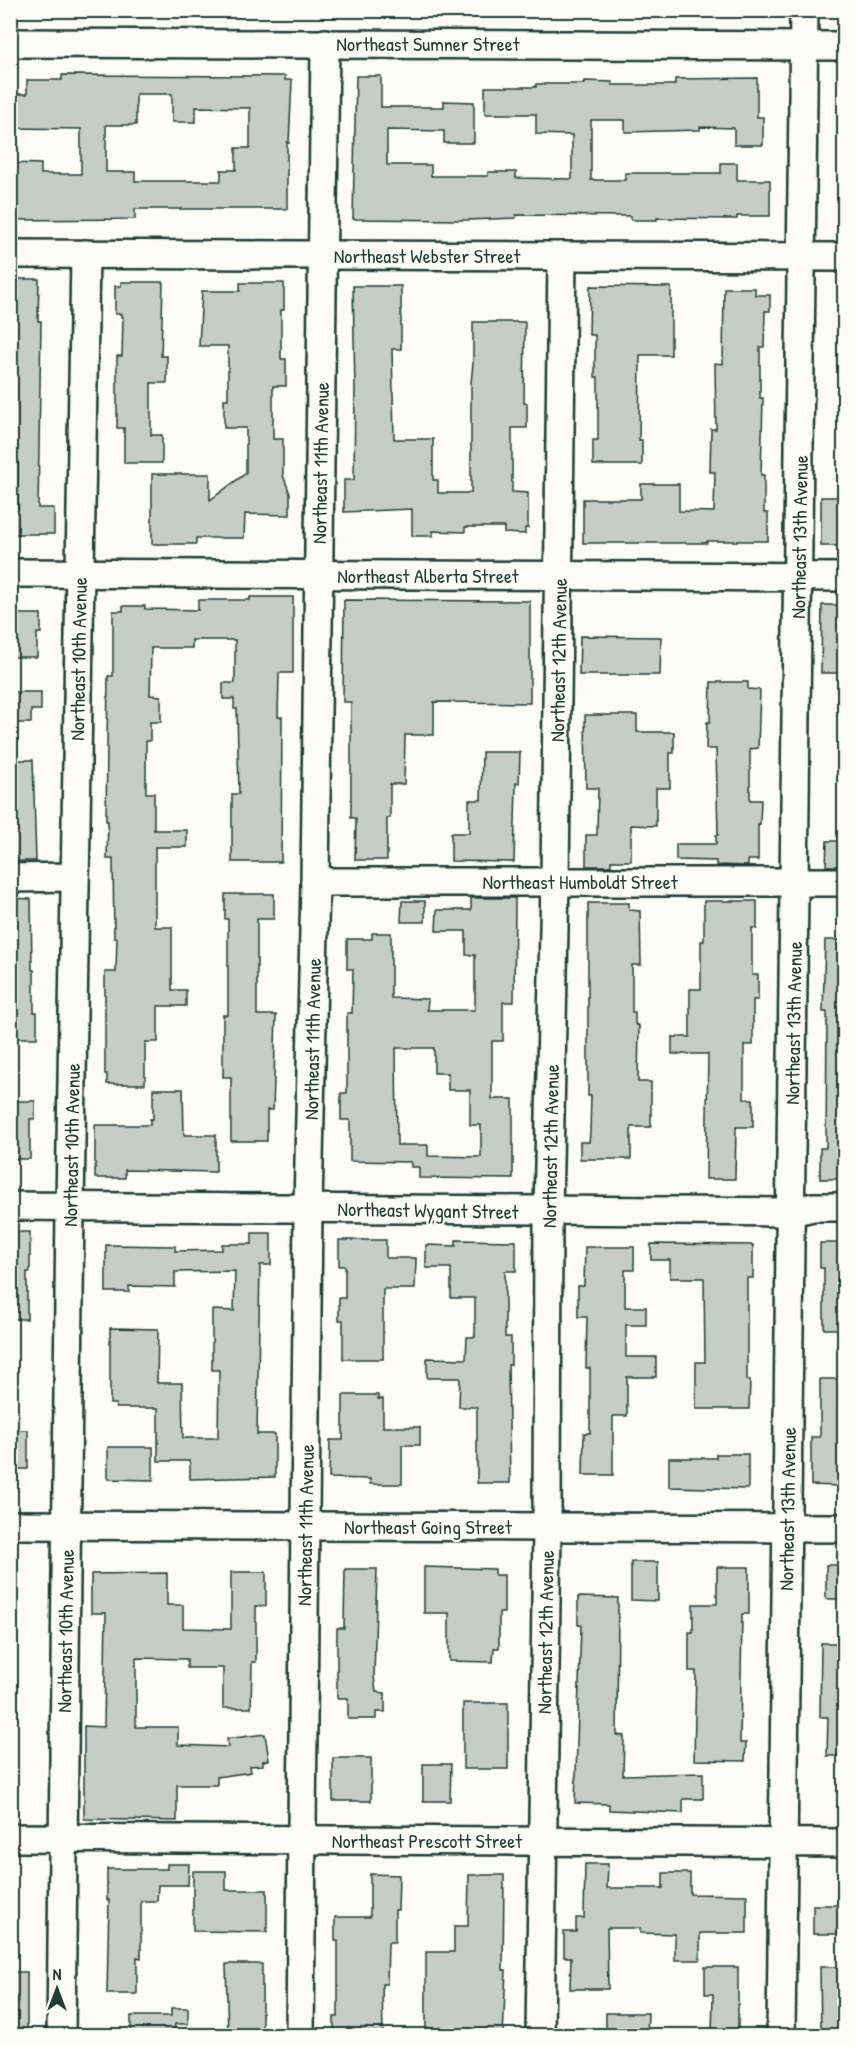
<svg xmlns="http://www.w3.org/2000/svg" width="855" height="2046" viewBox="0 0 855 2046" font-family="'Patrick Hand',sans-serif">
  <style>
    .building { fill: #c6cdc7; stroke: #1f3d34; stroke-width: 1.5; fill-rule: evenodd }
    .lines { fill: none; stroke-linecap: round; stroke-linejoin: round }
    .minor-casing { stroke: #1f3d34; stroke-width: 32 }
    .minor { stroke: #fdfcf7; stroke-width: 27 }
    .labels { text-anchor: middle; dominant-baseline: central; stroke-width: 4.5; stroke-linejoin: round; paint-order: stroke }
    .street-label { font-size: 20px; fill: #1f3d34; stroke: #fdfcf7 }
  </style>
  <rect width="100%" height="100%" fill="#fdfcf7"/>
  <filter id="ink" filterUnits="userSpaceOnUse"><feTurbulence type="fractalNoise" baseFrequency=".0167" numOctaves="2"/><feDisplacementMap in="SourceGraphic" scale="12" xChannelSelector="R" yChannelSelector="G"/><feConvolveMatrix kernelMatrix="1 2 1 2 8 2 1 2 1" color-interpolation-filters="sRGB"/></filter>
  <g filter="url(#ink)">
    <g class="building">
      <path d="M62,75L285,76V80H292L289,143L287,142V209H135V219L10,220V163L41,164V174H81V129L14,128V94H27V80H62ZM136,94H172V122H196V107L250,108V148H236V170H221V181H135V172H106V125H136Z"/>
      <polygon points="356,76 381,76 381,107 444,107 444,101 474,102 474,143 444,143 444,131 387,130 387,165 431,165 431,176 488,176 488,172 516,172 516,178 572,179 572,135 536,134 536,114 485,114 485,87 536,87 536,84 584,84 584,81 612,82 612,85 675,85 675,79 757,78 757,117 763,117 763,145 734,145 734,128 700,127 700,130 625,132 625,120 591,120 591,180 625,180 625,173 721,173 721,163 737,163 737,180 770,180 770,216 737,216 737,219 657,218 657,220 631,220 631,216 516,215 516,218 466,220 353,219"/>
      <polygon points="10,279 39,279 38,321 41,321 38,508 54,508 54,534 10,534 10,508 18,508 18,461 10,461"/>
      <polygon points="121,282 163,282 161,356 167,356 167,383 151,383 151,435 162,435 162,463 124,463 124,428 117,428 117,356 122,356 123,317 121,317 121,314 115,314 115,286 121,286"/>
      <polygon points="240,283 284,283 284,310 281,310 281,359 286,359 286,386 273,386 273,439 283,439 283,475 290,494 290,515 245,514 244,538 196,538 196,544 152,544 152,474 210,474 210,500 246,473 246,428 224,428 224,399 228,399 228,346 199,346 202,291 240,291"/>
      <polygon points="353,286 401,286 401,349 392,349 394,439 433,439 433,480 438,480 438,493 471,493 471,383 473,363 473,322 525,322 524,403 527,403 527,428 512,428 512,492 528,493 528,528 525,528 525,534 504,533 504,527 465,527 465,532 433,531 433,536 412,536 412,509 344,512 344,480 354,480 355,390"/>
      <polygon points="590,286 671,287 671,355 640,355 639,440 642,440 642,465 593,465 593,440 598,440 598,377 595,377 595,335 589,335"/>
      <polygon points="724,288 755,288 755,295 770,295 770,311 765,311 764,347 760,347 760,398 763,398 761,475 764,475 764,513 768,513 768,541 707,541 707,543 583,543 583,499 641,499 641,484 679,484 679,511 714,512 715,472 710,472 711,429 716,429 715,363 723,364"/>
      <rect x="821" y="497" width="23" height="49"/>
      <polygon points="250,597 293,597 293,673 279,673 278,717 282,717 281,862 232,862 232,794 239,794 237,709 234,709 234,699 223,699 223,683 235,683 235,640 192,640 192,648 151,648 150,695 161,696 161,722 150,722 150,741 146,741 146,793 154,793 154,830 187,830 187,847 155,847 155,927 172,927 172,990 186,990 186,1006 158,1006 158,1042 145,1042 145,1084 107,1084 107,1074 105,1074 105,972 116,972 117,938 114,938 113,859 107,859 108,821 106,821 108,676 113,676 113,611 123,611 123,606 145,606 145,609 198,610 198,600 250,600"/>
      <polygon points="344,600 530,601 530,703 434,702 434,735 405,735 404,784 390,784 390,818 387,818 387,860 355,860 356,818 351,818 351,702 343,702"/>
      <polygon points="822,605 844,605 844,673 821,673"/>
      <polygon points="10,614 41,614 41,633 37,633 37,657 10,657"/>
      <polygon points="580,636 661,637 660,675 579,675"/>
      <polygon points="711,682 748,682 748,689 760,690 758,748 750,749 750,800 761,800 760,824 758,824 758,860 748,860 748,866 716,865 716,861 676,860 676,844 716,844 716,835 718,835 716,749 706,749 707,722 710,722"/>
      <polygon points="10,692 41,692 41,710 31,710 31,723 10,723"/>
      <polygon points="585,715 637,715 637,732 674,732 674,753 670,753 670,788 656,788 656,826 631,825 631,861 611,861 611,866 586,866 586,835 597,835 598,788 586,788"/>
      <polygon points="482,752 520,752 519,783 516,783 514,862 451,861 451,833 469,833 469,800 481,800"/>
      <polygon points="10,760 33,760 36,861 10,861"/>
      <polygon points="827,841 844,841 844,866 826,866"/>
      <polygon points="225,894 274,894 274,919 257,919 257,1015 276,1015 273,1110 267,1110 267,1141 231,1141 231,1077 223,1077 223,1015 228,1015 228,919 225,919"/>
      <polygon points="10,898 31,899 32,970 34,970 34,1012 37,1012 37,1038 10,1038"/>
      <path d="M471,898H515L514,1002H503V1041H492V1099H513V1179L419,1178V1167H411V1162L350,1161V1120H341V1093H347V1013H352L353,969H347V939H372V933H391V998L428,999L427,1010H475V955H466V931H436L437,910H471ZM396,1048H434V1073H448V1090H470V1125H481V1157L428,1156V1145H397Z"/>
      <polygon points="402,901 425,901 425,922 401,922"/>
      <polygon points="704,901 757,901 757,929 752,928 752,975 758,975 758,1000 753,1000 753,1045 744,1045 744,1099 753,1099 753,1127 736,1127 735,1179 706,1179 708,1054 672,1054 672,1037 690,1037 690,989 701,989 701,941 704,941"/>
      <polygon points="588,903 629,903 629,910 640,911 641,965 632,965 632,1012 635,1012 635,1024 639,1026 638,1082 651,1082 651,1127 631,1127 631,1159 580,1159 580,1142 589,1142 590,1133 591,1096 588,1096"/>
      <polygon points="825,940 844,940 844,1179 820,1179 820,1148 826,1148 827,1012 823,1012"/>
      <polygon points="153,1089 183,1089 184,1135 216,1135 216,1172 125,1170 125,1178 95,1178 95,1125 150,1125 150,1119 153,1119"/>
      <polygon points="10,1101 35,1101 35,1119 30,1119 30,1159 10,1159"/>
      <polygon points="10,1232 30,1232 30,1272 27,1272 27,1319 10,1319"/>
      <polygon points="252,1233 271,1233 271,1265 260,1265 257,1434 275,1434 275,1477 190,1479 190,1461 158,1461 158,1408 116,1408 116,1404 110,1404 110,1328 158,1329 157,1383 182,1383 183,1438 218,1438 219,1370 212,1370 212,1310 234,1311 235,1271 175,1272 175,1287 129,1286 129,1292 106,1292 106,1245 175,1246 175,1251 222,1250 222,1244 252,1244"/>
      <polygon points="339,1240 386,1240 386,1258 416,1258 415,1289 383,1289 383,1359 343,1359 343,1320 339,1320 339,1298 345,1298 345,1266 339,1266"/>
      <polygon points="456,1240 516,1241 516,1271 505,1271 505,1337 511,1337 511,1365 508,1365 510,1483 477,1483 477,1407 459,1407 460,1378 427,1378 427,1358 466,1359 467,1337 475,1337 475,1298 451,1298 451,1268 426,1268 426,1245 456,1246"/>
      <polygon points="820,1243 844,1243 844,1329 824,1329 824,1268 820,1268"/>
      <polygon points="651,1244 753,1245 753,1278 747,1278 747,1380 750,1380 749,1409 696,1409 696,1362 705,1362 704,1278 670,1278 670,1260 651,1260"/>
      <polygon points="585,1247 634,1247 634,1270 625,1270 625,1307 646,1307 646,1325 626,1325 626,1357 656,1357 656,1377 627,1377 627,1416 613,1416 613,1475 583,1475 584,1433 590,1433 590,1368 586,1368 587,1317 578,1317 578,1286 584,1286"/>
      <polygon points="820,1379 844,1379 844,1407 838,1407 838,1439 844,1439 844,1482 838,1482 838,1486 811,1485 811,1437 820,1437"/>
      <polygon points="343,1395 378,1395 378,1399 383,1399 383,1427 420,1427 420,1445 402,1445 402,1484 370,1484 370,1479 329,1478 330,1440 343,1440"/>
      <rect x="10" y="1430" width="18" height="39"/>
      <polygon points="108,1447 153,1447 153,1480 108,1479"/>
      <polygon points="716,1454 748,1454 748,1489 669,1487 669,1458 716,1458"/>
      <polygon points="631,1562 658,1562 658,1601 631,1600"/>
      <rect x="826" y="1565" width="18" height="34"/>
      <polygon points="424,1567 495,1569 495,1575 504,1575 504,1613 499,1613 499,1648 494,1648 493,1662 449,1661 449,1613 424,1613"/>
      <polygon points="717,1567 749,1567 749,1614 742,1614 740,1743 746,1743 745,1761 694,1760 696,1671 689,1671 689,1632 693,1632 693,1604 717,1604"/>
      <polygon points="345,1569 377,1569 374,1677 376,1692 385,1693 385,1712 376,1712 376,1719 348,1719 348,1698 337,1698 337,1628 344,1628"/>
      <polygon points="231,1572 266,1572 266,1606 256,1606 256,1662 252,1662 251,1708 223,1708 223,1668 187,1668 187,1659 136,1658 136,1727 178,1727 178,1745 228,1747 227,1739 265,1734 269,1760 263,1761 263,1765 250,1766 251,1772 217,1777 217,1785 177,1785 177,1821 84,1819 84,1726 104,1727 106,1613 91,1613 91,1574 167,1573 167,1605 183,1605 183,1628 231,1629"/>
      <polygon points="578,1597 618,1598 617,1735 624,1736 623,1775 703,1773 703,1799 683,1799 683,1813 609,1810 609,1804 575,1803 581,1625 578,1625"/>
      <polygon points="821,1643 844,1643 844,1756 827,1756 828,1717 820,1717"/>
      <rect x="463" y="1703" width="45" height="66"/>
      <rect x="333" y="1758" width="38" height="43"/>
      <polygon points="423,1764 451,1764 450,1801 423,1801"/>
      <polygon points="167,1864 189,1864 188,1885 158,1885 157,1901 141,1901 141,1958 137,1957 137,1994 107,1994 109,1900 107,1900 107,1869 167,1869"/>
      <polygon points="585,1864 608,1864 607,1888 663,1888 663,1873 690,1873 690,1894 747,1895 747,1933 700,1933 700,1960 675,1960 675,1934 640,1933 640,1928 607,1928 608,1989 570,1989 571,1957 564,1957 564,1932 576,1932 576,1918 584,1918"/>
      <polygon points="193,1871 226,1871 226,1890 267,1890 267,1932 193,1931"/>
      <polygon points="370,1874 399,1875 398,1910 395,1910 395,1942 388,1942 387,1984 382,1984 383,2036 334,2036 334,2017 338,2017 338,1941 335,1941 335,1917 370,1917"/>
      <polygon points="469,1875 504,1875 503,1970 506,1970 503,2036 453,2036 453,2029 426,2028 426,1952 454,1952 454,1926 468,1926"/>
      <rect x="813" y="1905" width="31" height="29"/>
      <polygon points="226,1964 262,1964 262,2036 228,2036"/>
      <polygon points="705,1967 738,1967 738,2036 712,2036 713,1994 705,1994"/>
      <polygon points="820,1967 844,1967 844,2036 821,2036"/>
      <rect x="10" y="1972" width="17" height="64"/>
      <polygon points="171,2008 188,2008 188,2024 175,2024 174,2036 131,2036 131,2016 171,2016"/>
      <polygon points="606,2013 648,2013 647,2036 606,2036"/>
    </g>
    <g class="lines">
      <defs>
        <g id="minor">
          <polyline points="10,43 844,46"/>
          <polyline points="10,254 844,257"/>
          <polyline points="10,573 844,577"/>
          <polyline points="10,878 75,877"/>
          <polyline points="315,882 844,882"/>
          <polyline points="10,1206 790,1212 813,1207 844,1207"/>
          <polyline points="10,1525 844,1528"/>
          <polyline points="10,1838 844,1843"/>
          <polyline points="61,2036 70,1206 85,254"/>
          <polyline points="300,2036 308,1208 315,882 325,43"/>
          <polyline points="540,2036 547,1526 548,1211 555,881 562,256"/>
          <polyline points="781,2036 804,10"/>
        </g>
      </defs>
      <use href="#minor" class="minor-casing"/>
      <use href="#minor" class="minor"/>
    </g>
  </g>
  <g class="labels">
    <g class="street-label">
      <text x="428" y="43">Northeast Sumner Street</text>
      <text x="427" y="255">Northeast Webster Street</text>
      <text transform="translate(320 463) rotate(-89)">Northeast 11th Avenue</text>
      <text transform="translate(799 537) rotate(-89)">Northeast 13th Avenue</text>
      <text x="428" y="575">Northeast Alberta Street</text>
      <text transform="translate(78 659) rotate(-89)">Northeast 10th Avenue</text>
      <text transform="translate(558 660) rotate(-89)">Northeast 12th Avenue</text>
      <text x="580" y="881">Northeast Humboldt Street</text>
      <text transform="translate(793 1023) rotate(-89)">Northeast 13th Avenue</text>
      <text transform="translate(312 1039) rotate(-89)">Northeast 11th Avenue</text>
      <text transform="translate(71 1145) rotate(-89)">Northeast 10th Avenue</text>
      <text transform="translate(550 1146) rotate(-89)">Northeast 12th Avenue</text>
      <text transform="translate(428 1210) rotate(1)">Northeast Wygant Street</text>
      <text transform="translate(787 1509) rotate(-89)">Northeast 13th Avenue</text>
      <text transform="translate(305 1525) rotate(-89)">Northeast 11th Avenue</text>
      <text x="428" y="1526">Northeast Going Street</text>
      <text transform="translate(65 1631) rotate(-89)">Northeast 10th Avenue</text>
      <text transform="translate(545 1632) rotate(-89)">Northeast 12th Avenue</text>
      <text x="427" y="1840">Northeast Prescott Street</text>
    </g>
  </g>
  <rect width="855" height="2046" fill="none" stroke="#fdfcf7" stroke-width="36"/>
  <rect x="18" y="18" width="819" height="2010" fill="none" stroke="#1f3d34" stroke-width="2" filter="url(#ink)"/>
  <g transform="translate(57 1989)" stroke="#fdfcf7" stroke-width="4.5" paint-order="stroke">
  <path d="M0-4.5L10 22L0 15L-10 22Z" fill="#1f3d34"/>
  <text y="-9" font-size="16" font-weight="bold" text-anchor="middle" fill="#1f3d34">N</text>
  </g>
</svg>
